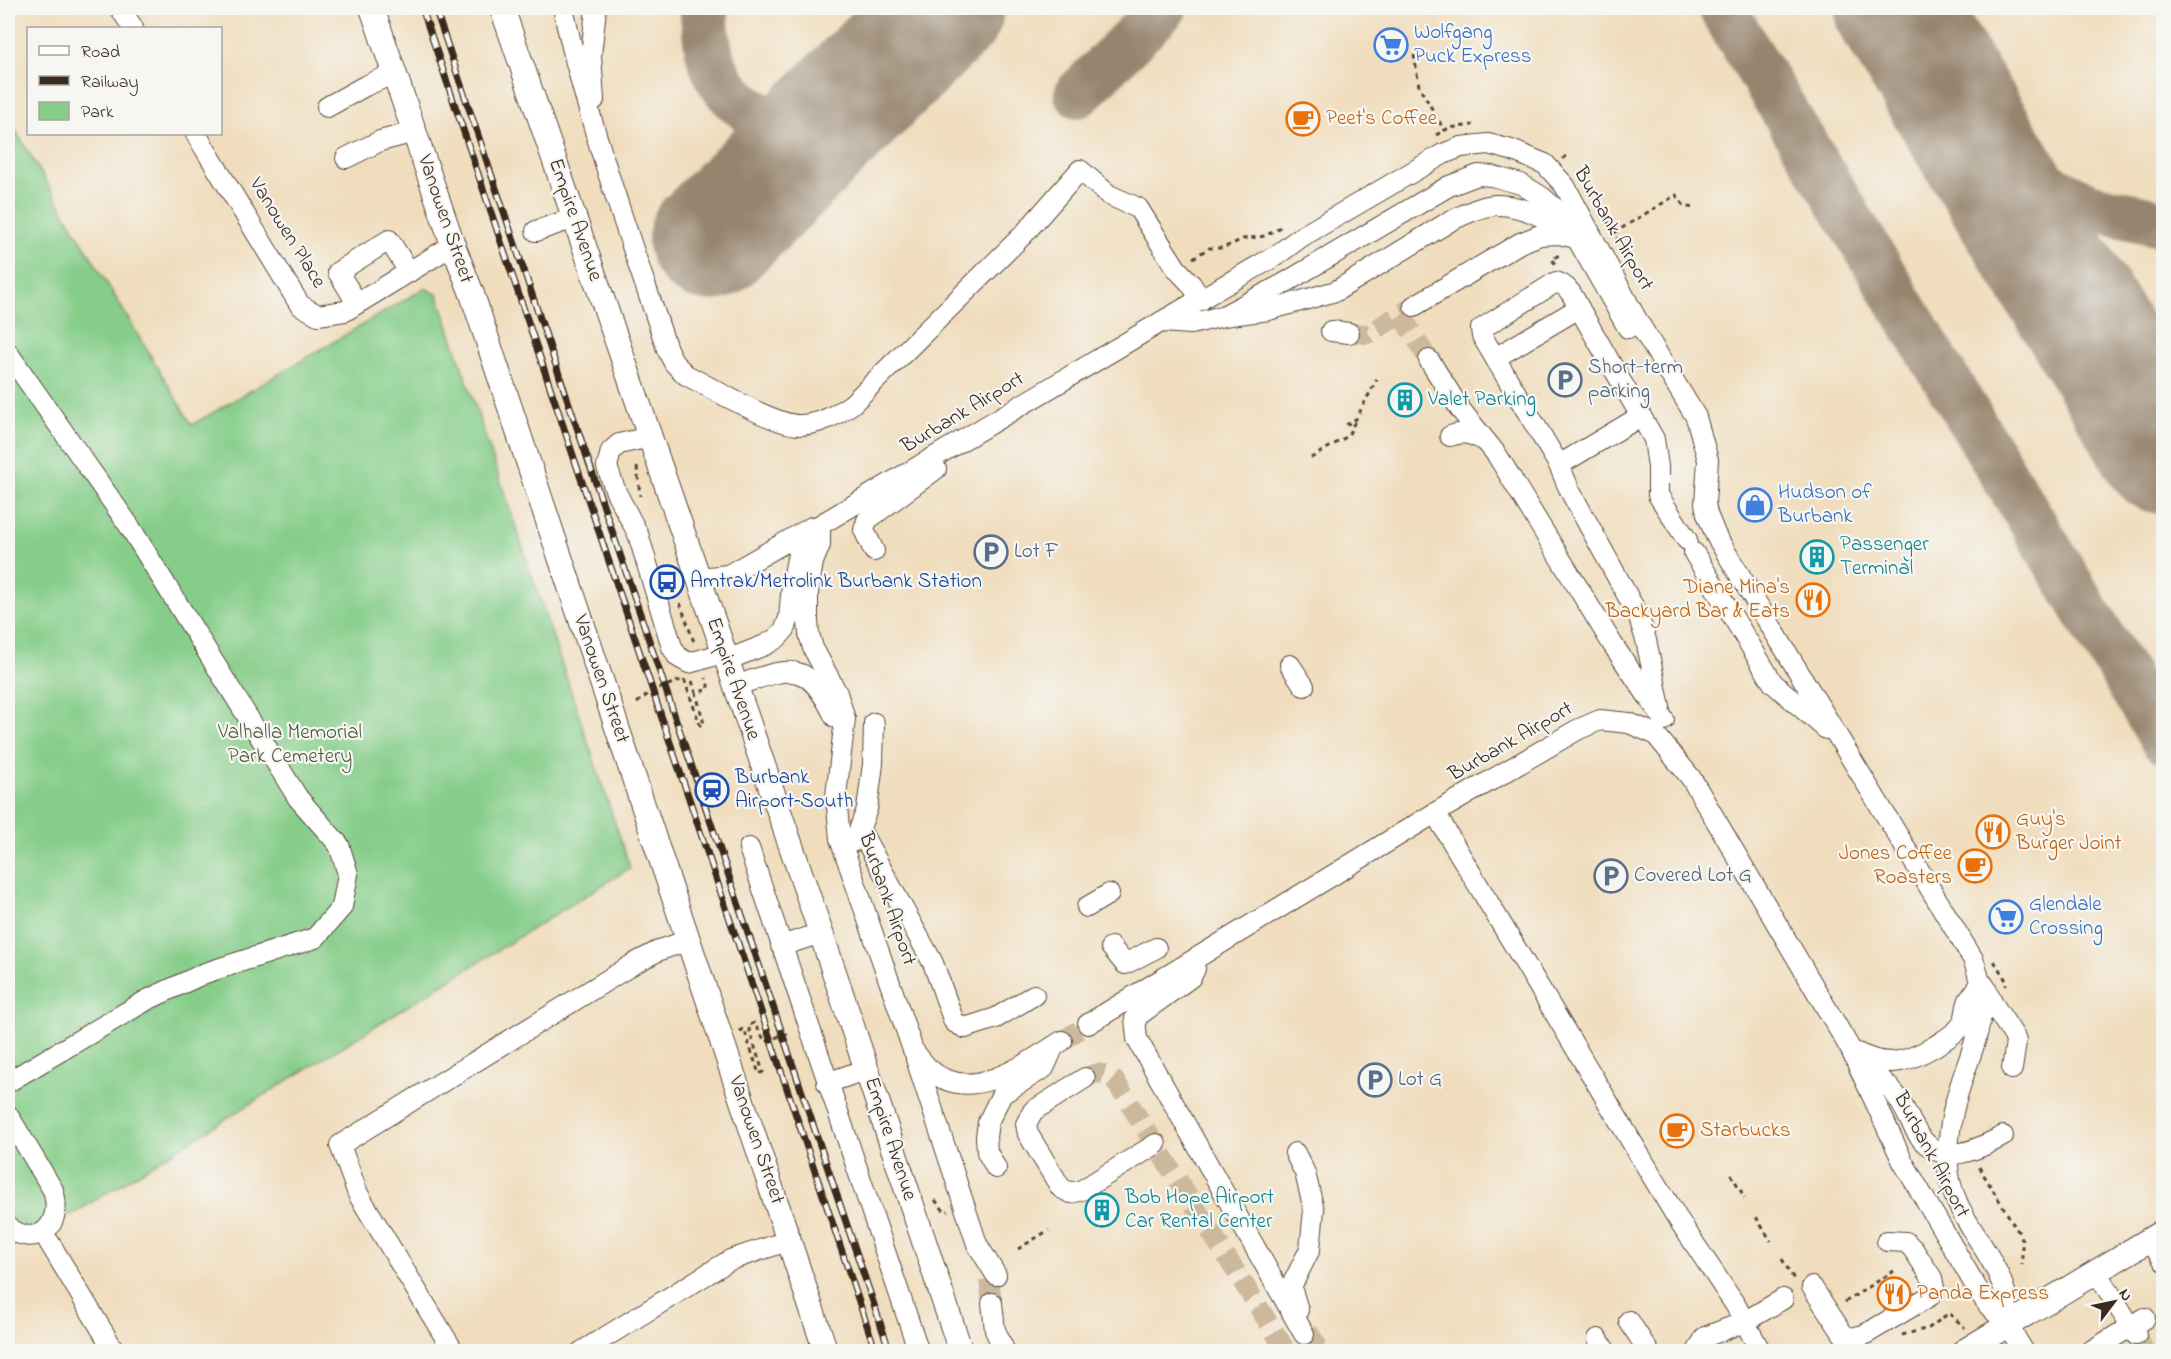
<svg xmlns="http://www.w3.org/2000/svg" width="2171" height="1359" viewBox="0 0 2171 1359" font-family="'Indie Flower',sans-serif">
  <style>
    .green { fill: #85cd89; stroke: #607c54; stroke-width: 1.5 }
    .lines { fill: none; stroke-linecap: round; stroke-linejoin: round }
    .taxiway { stroke: #96846e; stroke-width: 48 }
    .runway { stroke: #96846e; stroke-width: 122 }
    .minor-tunnel { stroke: #ccb99d; stroke-width: 20; stroke-dasharray: 20 10; stroke-linecap: butt }
    .minor-casing { stroke: #564536; stroke-width: 22 }
    .major-casing { stroke: #564536; stroke-width: 26 }
    .path { stroke: #564536; stroke-width: 3; stroke-dasharray: 4.5 4.5; stroke-linecap: butt }
    .minor { stroke: #fff; stroke-width: 20 }
    .major { stroke: #fff; stroke-width: 24 }
    .rail-casing { stroke: #3b2a1e; stroke-width: 7 }
    .rail { stroke: #f6f6f2; stroke-width: 4.5; stroke-dasharray: 14; stroke-linecap: butt }
    .labels { text-anchor: middle; dominant-baseline: central; stroke-width: 4.5; stroke-linejoin: round; paint-order: stroke }
    .shop-label { font-size: 21px; fill: #366cbe; stroke: #f6f6f2; text-anchor: start }
    .food-label { font-size: 21px; fill: #c56008; stroke: #f6f6f2; text-anchor: start }
    .street-label { font-size: 21px; fill: #3b2a1e; stroke: #f6f6f2 }
    .service-label { font-size: 21px; fill: #4e5e75; stroke: #f6f6f2; text-anchor: start }
    .culture-label { font-size: 21px; fill: #0d838f; stroke: #f6f6f2; text-anchor: start }
    .transit-label { font-size: 21px; fill: #164399; stroke: #f6f6f2; text-anchor: start }
    .park-label { font-size: 21px; fill: #515b3e; stroke: #f6f6f2 }
  </style>
  <rect width="100%" height="100%" fill="#f6f6f2"/>
  <filter id="ink" filterUnits="userSpaceOnUse"><feTurbulence type="fractalNoise" baseFrequency=".0167" numOctaves="2"/><feDisplacementMap in="SourceGraphic" scale="12" xChannelSelector="R" yChannelSelector="G"/><feConvolveMatrix kernelMatrix="1 2 1 2 8 2 1 2 1" color-interpolation-filters="sRGB"/></filter>
  <filter id="wash" filterUnits="userSpaceOnUse"><feTurbulence type="fractalNoise" baseFrequency=".008" numOctaves="4" result="noise"/><feDisplacementMap in="SourceGraphic" scale="24" xChannelSelector="R" yChannelSelector="G"/><feGaussianBlur stdDeviation="1.35" result="paint"/><feColorMatrix in="noise" values="0 0 0 0 0 0 0 0 0 0 0 0 0 0 0 0 0 1.4 0 .05"/><feComposite in="paint" operator="in"/></filter>
  <g filter="url(#wash)">
    <rect width="100%" height="100%" fill="#f0ddbd"/>
    <polygon class="green" points="8,118 192,425 425,288 438,295 630,868 76,1212 8,1245"/>
    <g class="lines">
      <g class="taxiway">
        <path d="M703,8C706,25 706,46 712,62C725,98 760,127 800,121C815,119 830,111 844,107"/>
        <polyline points="1722,8 2164,740"/>
        <polyline points="1078,94 1163,8"/>
        <polyline points="1949,96 1996,149 2038,181 2088,206 2164,224"/>
        <polyline points="2133,403 2164,440"/>
      </g>
      <g class="runway">
        <polyline points="1895,8 2164,453"/>
        <polyline points="709,240 943,8"/>
      </g>
    </g>
  </g>
  <g filter="url(#ink)">
    <g class="lines">
      <g class="minor-tunnel">
        <polyline points="1401,315 1429,360"/>
        <polyline points="1349,333 1368,334 1414,306"/>
        <polyline points="1062,1041 1088,1024"/>
        <path d="M1085,1078C1097,1071 1105,1072 1115,1081L1287,1352"/>
        <polyline points="989,1279 992,1303"/>
        <polyline points="1308,1331 1321,1352"/>
        <polyline points="2136,1335 2145,1352"/>
      </g>
      <defs>
        <g id="minor">
          <polyline points="120,8 133,28"/>
          <path d="M563,8C588,124 629,236 667,349L674,363L686,375C710,387 777,427 801,425C821,424 836,415 852,404L1023,235L1080,170L1109,195L1138,208L1176,268L1191,284L1201,300"/>
          <polyline points="594,100 591,56 596,8"/>
          <polyline points="327,107 365,86 395,73"/>
          <polyline points="196,134 300,305 318,315 345,311 453,245"/>
          <polyline points="346,158 380,141 415,132"/>
          <polyline points="536,231 574,218"/>
          <polyline points="357,303 338,272 389,240 409,272"/>
          <polyline points="1414,306 1520,243 1540,235 1559,234 1572,237"/>
          <polyline points="1223,316 1283,284 1449,186 1478,175 1492,176 1521,184 1542,197 1564,216 1628,328"/>
          <path d="M1161,322L1191,324L1223,316L1269,310L1336,291L1452,220C1466,214 1482,205 1497,205C1522,205 1547,218 1567,231"/>
          <polyline points="1331,331 1349,333"/>
          <polyline points="8,353 128,524 298,798 339,845 348,874 342,907 315,938 205,973 147,1000 8,1082"/>
          <path d="M1495,358L1482,336L1481,329L1556,282C1569,286 1573,296 1579,308"/>
          <polyline points="1429,360 1460,409 1497,455 1613,645 1664,720"/>
          <polyline points="1641,416 1559,465 1495,358 1579,308 1654,439 1658,467 1658,495 1687,540"/>
          <path d="M1450,436C1464,431 1472,434 1485,441"/>
          <polyline points="650,437 619,444 611,451 607,467 616,492 638,534 672,647 678,657 689,663 724,653"/>
          <polyline points="1559,465 1570,491 1638,615 1646,640 1660,707"/>
          <path d="M820,525V545L813,562L808,593V622L809,634L813,648L837,693L845,719L836,796L840,839L913,1050C918,1056 923,1063 928,1068C969,1107 1025,1064 1062,1041"/>
          <polyline points="874,551 864,530 867,520 936,469"/>
          <polyline points="1694,553 1773,683 1826,729"/>
          <polyline points="699,578 728,575 812,527"/>
          <path d="M727,660L765,645L777,638L785,629L789,618L792,584L799,549L807,535L820,525L1161,322L1277,255L1301,237L1443,154L1461,147L1488,144L1511,150L1545,164L1565,186L1637,320L1696,417L1708,460L1705,503L1707,514L1716,536L1973,959C1995,1015 1970,1047 1956,1100C1951,1117 1947,1146 1948,1164C1949,1213 1992,1247 2005,1292C2007,1302 2007,1314 2007,1324"/>
          <polyline points="1290,665 1304,686"/>
          <path d="M735,686C789,668 806,657 835,717"/>
          <polyline points="1435,813 1676,1216 1736,1306 1761,1352"/>
          <polyline points="860,830 933,963 954,1022 965,1028 996,1018 1034,995"/>
          <polyline points="855,841 867,809 873,764 874,723"/>
          <polyline points="749,848 919,1352"/>
          <polyline points="1087,907 1109,894"/>
          <polyline points="781,946 821,933"/>
          <polyline points="1111,947 1125,964 1156,948"/>
          <polyline points="1195,969 1191,977 1135,1018 1137,1039 1304,1334"/>
          <polyline points="1984,985 1995,1007 2014,1036 2016,1042 2012,1069"/>
          <polyline points="1088,1024 1435,813 1577,730 1600,720 1629,723 1655,734 1691,778 1851,1050 1903,1162 1978,1290 1988,1305 2007,1324 2024,1352"/>
          <path d="M1857,1053C1888,1068 1906,1063 1935,1046C1944,1040 1954,1035 1961,1026C1967,1018 1965,1009 1969,1000C1972,995 1977,990 1980,985"/>
          <polyline points="916,1059 977,1244 996,1275"/>
          <path d="M1862,1061C1873,1072 1888,1084 1897,1097C1906,1109 1911,1125 1920,1137C1943,1167 1977,1150 2003,1136"/>
          <polyline points="1085,1078 1033,1111 1026,1124 1028,1134 1061,1188 1071,1193 1082,1190 1156,1144"/>
          <polyline points="827,1083 867,1069"/>
          <path d="M8,1115L53,1190C64,1224 38,1250 8,1227"/>
          <polyline points="1295,1153 1305,1173 1314,1210 1310,1249 1291,1287 1298,1310"/>
          <polyline points="996,1168 987,1152 986,1137 988,1122 1002,1094 1044,1068 1054,1046"/>
          <polyline points="2150,1239 2164,1261"/>
          <polyline points="49,1242 115,1352"/>
          <polyline points="2096,1271 2136,1335"/>
          <polyline points="1812,1287 1843,1334 1851,1338 1864,1335 1930,1296 1934,1288 1932,1278 1913,1249 1906,1242 1887,1241"/>
          <polyline points="992,1303 995,1330 1005,1352"/>
          <polyline points="1629,1321 1649,1352"/>
          <polyline points="1598,1339 1606,1352"/>
          <polyline points="454,1352 358,1194 340,1145 635,963 660,950 689,940"/>
          <polyline points="581,1352 730,1260 790,1240"/>
          <polyline points="1697,1352 1705,1337 1744,1322 1783,1299"/>
          <polyline points="2089,1352 2145,1318"/>
        </g>
        <g id="major">
          <polyline points="372,8 453,245 472,294 826,1352"/>
          <polyline points="502,8 821,933 961,1352"/>
          <polyline points="1963,1352 2164,1231"/>
        </g>
      </defs>
      <use href="#minor" class="minor-casing"/>
      <use href="#major" class="major-casing"/>
      <g class="path">
        <polyline points="1414,55 1419,86 1444,130"/>
        <polyline points="1436,135 1449,128 1473,125"/>
        <polyline points="1563,159 1569,153"/>
        <polyline points="1603,214 1617,238"/>
        <polyline points="1614,233 1676,195 1684,206 1695,208"/>
        <polyline points="1193,258 1209,248 1223,248 1243,239 1265,236 1281,227"/>
        <polyline points="1555,264 1552,259 1561,254"/>
        <polyline points="1346,425 1356,419 1377,379"/>
        <polyline points="1311,458 1348,436 1356,419"/>
        <polyline points="637,467 640,496"/>
        <polyline points="680,603 694,642"/>
        <polyline points="692,681 696,693"/>
        <polyline points="637,703 652,691 684,679 700,725 704,724 696,693 709,689 706,678"/>
        <polyline points="1994,961 2007,982 2006,986"/>
        <polyline points="742,1032 741,1030 744,1029 759,1074 763,1072 748,1026 754,1023 765,1041 790,1033 791,1035"/>
        <polyline points="1979,1167 2019,1233 2022,1240 2022,1265"/>
        <polyline points="1731,1174 1745,1198"/>
        <polyline points="935,1200 945,1212 948,1211"/>
        <polyline points="1756,1217 1771,1241"/>
        <polyline points="1018,1249 1049,1230"/>
        <polyline points="1782,1259 1795,1281"/>
        <polyline points="1845,1302 1894,1271"/>
        <polyline points="1902,1335 1929,1328 1949,1313 1965,1328"/>
      </g>
      <use href="#minor" class="minor"/>
      <use href="#major" class="major"/>
      <defs>
        <g id="rail">
          <polyline points="422,8 876,1352"/>
          <polyline points="435,8 890,1352"/>
        </g>
      </defs>
      <use href="#rail" class="rail-casing"/>
      <use href="#rail" class="rail"/>
    </g>
  </g>
  <defs>
    <symbol id="supermarket-ring" viewBox="-11 -11 22 22"><circle r="9.5" fill="#f6f6f2" stroke="#3f7fe0" stroke-width="1.5"/><path d="M-6-5.5h2.5l.6 2H6L4.5 2H-2.5L-4.4-4H-6ZM-1.5 3.2a1.3 1.3 0 1 0 .1 0ZM3 3.2a1.3 1.3 0 1 0 .1 0Z" fill="#3f7fe0"/></symbol>
    <symbol id="cafe-ring" viewBox="-11 -11 22 22"><circle r="9.5" fill="#f6f6f2" stroke="#e8710a" stroke-width="1.5"/><path d="M-5.5-4.5H6V0H3Q3 3.5 0 3.5H-2.5Q-5.5 3.5-5.5 0ZM3-3.2v2h1.7v-2ZM-6 4.5H4V6H-6Z" fill="#e8710a"/></symbol>
    <symbol id="parking-ring" viewBox="-11 -11 22 22"><circle r="9.5" fill="#f6f6f2" stroke="#5c6f8a" stroke-width="1.5"/><path d="M-3.5-5.5H1a3.5 3.5 0 0 1 0 7H-1V5.5H-3.5ZM-1-3.4V-.6H.8a1.4 1.4 0 0 0 0-2.8Z" fill="#5c6f8a"/></symbol>
    <symbol id="building-ring" viewBox="-11 -11 22 22"><circle r="9.5" fill="#f6f6f2" stroke="#0f9aa8" stroke-width="1.5"/><path d="M-4-6H4V6H1V3H-1V6H-4ZM-2.5-4.3h1.7v1.8h-1.7ZM.8-4.3h1.7v1.8H.8ZM-2.5-1h1.7V.8h-1.7ZM.8-1h1.7V.8H.8Z" fill="#0f9aa8"/></symbol>
    <symbol id="shop-ring" viewBox="-11 -11 22 22"><circle r="9.5" fill="#f6f6f2" stroke="#3f7fe0" stroke-width="1.5"/><path d="M-5-2.5h2.3a2.7 3.5 0 0 1 5.4 0H5L5.5 6h-11ZM-1.5-2.5h3a1.5 2.3 0 0 0-3 0Z" fill="#3f7fe0"/></symbol>
    <symbol id="bus-ring" viewBox="-11 -11 22 22"><circle r="9.5" fill="#f6f6f2" stroke="#1a4fb4" stroke-width="1.5"/><path d="M-5-6H5V4H4V6H2V4H-2V6H-4V4H-5ZM-3.5-4V0h7V-4ZM-3.5 1.2v1.5H-2V1.2ZM2 1.2v1.5H3.5V1.2Z" fill="#1a4fb4"/></symbol>
    <symbol id="restaurant-ring" viewBox="-11 -11 22 22"><circle r="9.5" fill="#f6f6f2" stroke="#e8710a" stroke-width="1.5"/><path d="M-5-6h1v4h1v-4h1v4h1v-4h1v5L-1.5 .5V6h-2V.5L-5-1ZM5-6V6H3V1.5H1.5Q1.5-4 5-6Z" fill="#e8710a"/></symbol>
    <symbol id="station-ring" viewBox="-11 -11 22 22"><circle r="9.5" fill="#f6f6f2" stroke="#1a4fb4" stroke-width="1.5"/><path d="M-3-6H3Q5-6 5-4V2Q5 4 3 4L4.5 6H3L1.5 4h-3L-3 6H-4.5L-3 4Q-5 4-5 2V-4Q-5-6-3-6ZM-3.5-4v3h7v-3ZM-3.5 1v1.5H-2V1ZM2 1v1.5H3.5V1Z" fill="#1a4fb4"/></symbol>
  </defs>
  <g fill-rule="evenodd">
    <use href="#supermarket-ring" x="1372" y="26" width="38" height="38"/>
    <use href="#cafe-ring" x="1284" y="100" width="38" height="38"/>
    <use href="#parking-ring" x="1546" y="361" width="38" height="38"/>
    <use href="#building-ring" x="1386" y="381" width="38" height="38"/>
    <use href="#shop-ring" x="1736" y="486" width="38" height="38"/>
    <use href="#parking-ring" x="972" y="533" width="38" height="38"/>
    <use href="#building-ring" x="1798" y="538" width="38" height="38"/>
    <use href="#bus-ring" x="648" y="563" width="38" height="38"/>
    <use href="#restaurant-ring" x="1794" y="581" width="38" height="38"/>
    <use href="#station-ring" x="693" y="771" width="38" height="38"/>
    <use href="#restaurant-ring" x="1974" y="813" width="38" height="38"/>
    <use href="#cafe-ring" x="1956" y="847" width="38" height="38"/>
    <use href="#parking-ring" x="1592" y="857" width="38" height="38"/>
    <use href="#supermarket-ring" x="1987" y="898" width="38" height="38"/>
    <use href="#parking-ring" x="1356" y="1061" width="38" height="38"/>
    <use href="#cafe-ring" x="1658" y="1112" width="38" height="38"/>
    <use href="#building-ring" x="1083" y="1191" width="38" height="38"/>
    <use href="#restaurant-ring" x="1875" y="1275" width="38" height="38"/>
  </g>
  <g class="labels">
    <g class="shop-label">
      <text x="1414" y="33">Wolfgang<tspan x="1414" dy="24">Puck Express</tspan></text>
      <text x="1778" y="493">Hudson of<tspan x="1778" dy="24">Burbank</tspan></text>
      <text x="2029" y="905">Glendale<tspan x="2029" dy="24">Crossing</tspan></text>
    </g>
    <g class="food-label">
      <text x="1326" y="119">Peet's Coffee</text>
      <text x="1790" y="588" text-anchor="end">Diane Mina's<tspan x="1790" dy="24">Backyard Bar &amp; Eats</tspan></text>
      <text x="2016" y="820">Guy's<tspan x="2016" dy="24">Burger Joint</tspan></text>
      <text x="1952" y="854" text-anchor="end">Jones Coffee<tspan x="1952" dy="24">Roasters</tspan></text>
      <text x="1700" y="1131">Starbucks</text>
      <text x="1917" y="1294">Panda Express</text>
    </g>
    <g class="street-label">
      <text transform="translate(445 219) rotate(71)">Vanowen Street</text>
      <text transform="translate(575 220) rotate(71)">Empire Avenue</text>
      <text transform="translate(1613 229) rotate(60)">Burbank Airport</text>
      <text transform="translate(287 233) rotate(58)">Vanowen Place</text>
      <text transform="translate(963 413) rotate(-31)">Burbank Airport</text>
      <text transform="translate(601 679) rotate(71)">Vanowen Street</text>
      <text transform="translate(733 679) rotate(71)">Empire Avenue</text>
      <text transform="translate(1511 742) rotate(-30)">Burbank Airport</text>
      <text transform="translate(887 899) rotate(71)">Burbank Airport</text>
      <text transform="translate(890 1139) rotate(72)">Empire Avenue</text>
      <text transform="translate(756 1140) rotate(71)">Vanowen Street</text>
      <text transform="translate(1931 1155) rotate(62)">Burbank Airport</text>
    </g>
    <g class="service-label">
      <text x="1588" y="368">Short-term<tspan x="1588" dy="24">parking</tspan></text>
      <text x="1014" y="552">Lot F</text>
      <text x="1634" y="876">Covered Lot G</text>
      <text x="1398" y="1080">Lot G</text>
    </g>
    <g class="culture-label">
      <text x="1428" y="400">Valet Parking</text>
      <text x="1840" y="545">Passenger<tspan x="1840" dy="24">Terminal</tspan></text>
      <text x="1125" y="1198">Bob Hope Airport<tspan x="1125" dy="24">Car Rental Center</tspan></text>
    </g>
    <g class="transit-label">
      <text x="690" y="582">Amtrak/Metrolink Burbank Station</text>
      <text x="735" y="778">Burbank<tspan x="735" dy="24">Airport–South</tspan></text>
    </g>
    <g class="park-label">
      <text x="290" y="733">Valhalla Memorial<tspan x="290" dy="24">Park Cemetery</tspan></text>
    </g>
  </g>
  <rect width="2171" height="1359" fill="none" stroke="#f6f6f2" stroke-width="30"/>
  <rect x="27" y="27" width="195" height="108" fill="#f6f6f2" stroke="#aba49d" stroke-width="1.5"/>
  <rect x="39" y="46" width="30" height="9" fill="#ffffff" stroke="#aba49d" stroke-width="1.5"/>
  <text x="81" y="57" font-size="18" fill="#3b2a1e">Road</text>
  <rect x="39" y="76" width="30" height="9" fill="#3b2a1e" stroke="#aba49d" stroke-width="1.5"/>
  <text x="81" y="87" font-size="18" fill="#3b2a1e">Railway</text>
  <rect x="39" y="102" width="30" height="18" fill="#85cd89" stroke="#aba49d" stroke-width="1.5"/>
  <text x="81" y="117" font-size="18" fill="#3b2a1e">Park</text>
  <g transform="translate(2114 1302) rotate(58)" stroke="#f6f6f2" stroke-width="4.5" paint-order="stroke">
  <path d="M0-4.5L10 22L0 15L-10 22Z" fill="#3b2a1e"/>
  <text y="-9" font-size="16" font-weight="bold" text-anchor="middle" fill="#3b2a1e">N</text>
  </g>
</svg>
